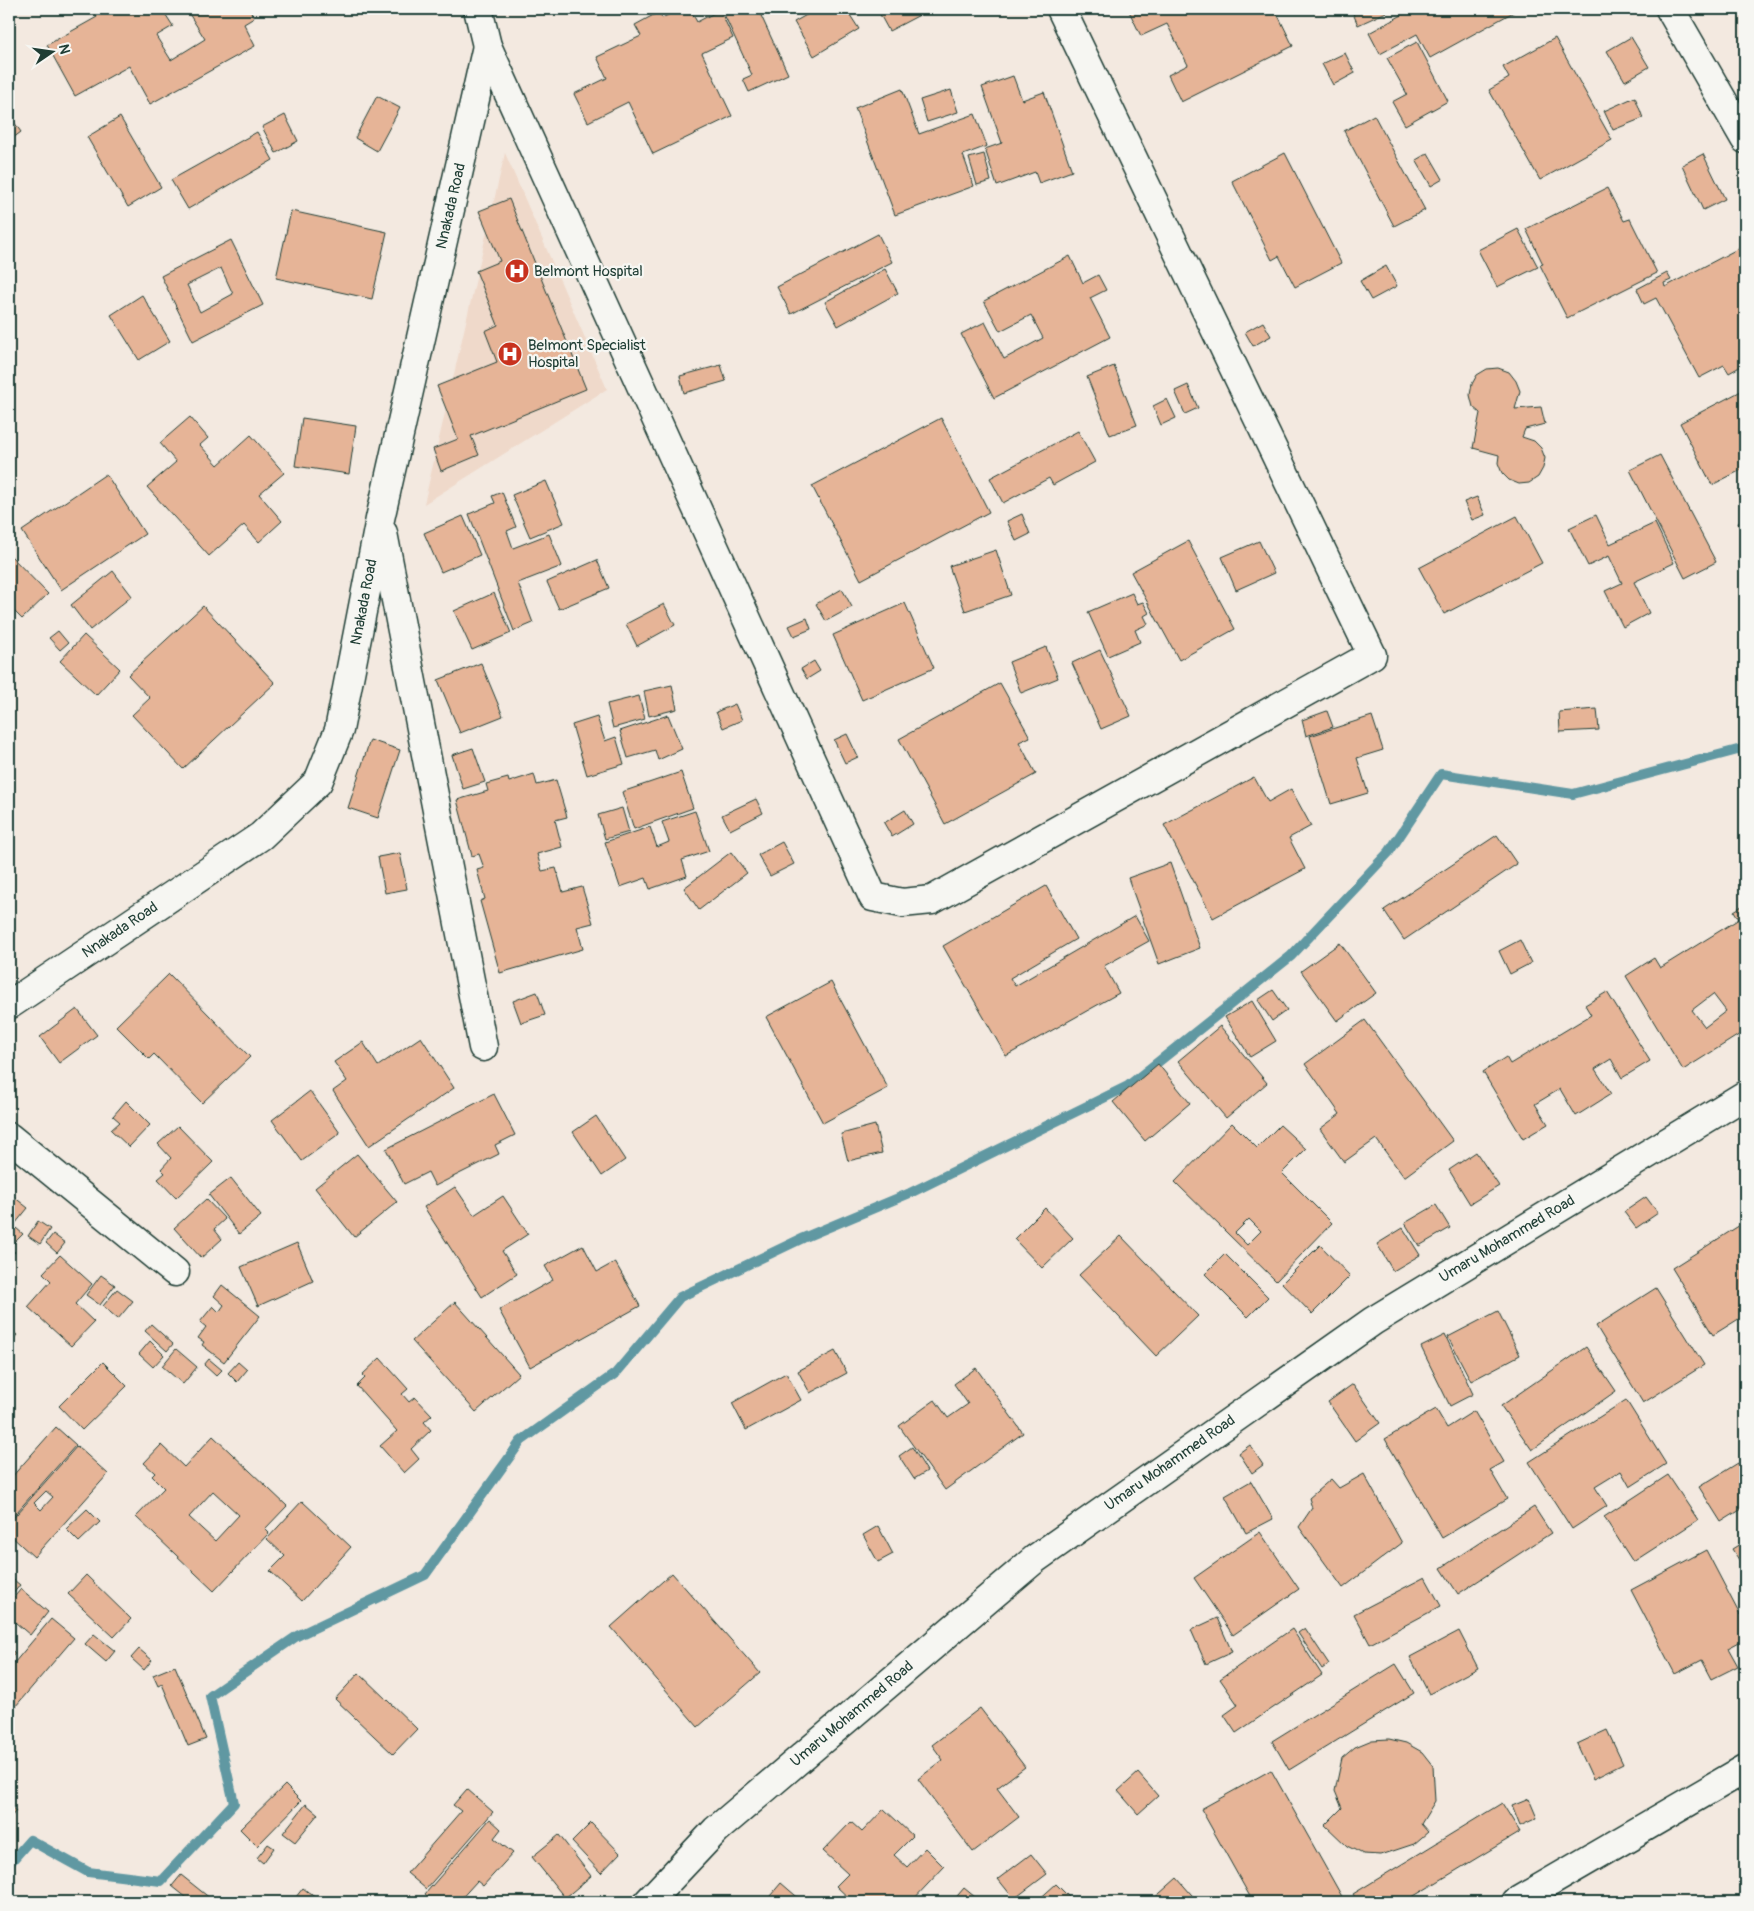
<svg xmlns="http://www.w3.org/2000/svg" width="1754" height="1911" viewBox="0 0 1754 1911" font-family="Pangolin,sans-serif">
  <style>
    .built { fill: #efd9ca }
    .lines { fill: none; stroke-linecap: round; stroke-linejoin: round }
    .stream { stroke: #6098a2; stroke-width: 10 }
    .building { fill: #e6b497; stroke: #1f3d34; fill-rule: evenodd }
    .minor-casing { stroke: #1f3d34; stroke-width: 31 }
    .minor { stroke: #f6f6f2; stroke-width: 28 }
    .labels { text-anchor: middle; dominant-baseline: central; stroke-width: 4.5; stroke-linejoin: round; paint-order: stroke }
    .street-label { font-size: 15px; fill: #1f3d34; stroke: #f6f6f2 }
    .poi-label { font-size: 15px; fill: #1f3d34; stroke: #f6f6f2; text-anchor: start }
  </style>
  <rect width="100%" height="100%" fill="#f3e9e0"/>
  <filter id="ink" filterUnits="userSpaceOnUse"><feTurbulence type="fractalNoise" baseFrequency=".02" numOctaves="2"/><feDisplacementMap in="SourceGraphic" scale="10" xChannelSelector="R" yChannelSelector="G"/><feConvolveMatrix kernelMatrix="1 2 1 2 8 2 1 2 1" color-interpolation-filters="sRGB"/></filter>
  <g filter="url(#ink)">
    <polygon class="built" points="505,153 607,389 424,504"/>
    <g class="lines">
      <polyline class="stream" points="9,1864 30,1840 88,1872 161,1881 234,1803 210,1696 297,1636 425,1575 521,1441 616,1373 680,1297 803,1238 910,1193 1128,1086 1291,956 1389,852 1441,774 1573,794 1745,748"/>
    </g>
    <g class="building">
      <polygon points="93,9 162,9 173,26 156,36 171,60 205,39 186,9 249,9 254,18 244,24 255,46 150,104 129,66 75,96 47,45 97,17"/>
      <polygon points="680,9 690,9 697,22 720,10 733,38 702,53 732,116 653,154 628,102 588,122 574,94 607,78 597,57 641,36 635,25 659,12 662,18"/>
      <polygon points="730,9 758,9 788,74 749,92 743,79 752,75 723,12"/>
      <polygon points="817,9 859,9 850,15 859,29 814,56 794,22"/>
      <polygon points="877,9 931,9 889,31"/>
      <polygon points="1128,9 1275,9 1293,46 1181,102 1168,75 1188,65 1167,24 1141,36"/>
      <polygon points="1351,9 1393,9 1358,25"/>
      <polygon points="1413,9 1519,9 1430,58 1417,34 1380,54 1369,33"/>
      <polygon points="1631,37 1649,67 1625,81 1607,51"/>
      <polygon points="1555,38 1612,140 1540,180 1489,90 1509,78 1503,67"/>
      <polygon points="1417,42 1448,101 1405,125 1392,102 1407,94 1387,58"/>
      <polygon points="1345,53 1355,73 1333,85 1322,64"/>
      <polygon points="1013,76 1022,100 1044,92 1072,171 1039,183 1035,172 997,186 985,149 1002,143 982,87"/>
      <polygon points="902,89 919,134 975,114 987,146 963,155 974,186 895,215 855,108"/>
      <polygon points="951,90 958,112 927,122 920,100"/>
      <polygon points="377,96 400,108 377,151 355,138"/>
      <polygon points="1635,97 1643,118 1613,130 1604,111"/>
      <polygon points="9,115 21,132 9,141"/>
      <polygon points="285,115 298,141 276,153 262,127"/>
      <polygon points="1374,115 1425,210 1394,226 1344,131"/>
      <polygon points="120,117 161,187 128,207 87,137"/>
      <polygon points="257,132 273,160 188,209 171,180"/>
      <polygon points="1285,153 1341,263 1295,287 1279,256 1272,260 1232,181"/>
      <polygon points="1428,153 1443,179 1431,186 1416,160"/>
      <polygon points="984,154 991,181 977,185 969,158"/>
      <polygon points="1703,154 1725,199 1703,210 1682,165"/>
      <polygon points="1607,188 1624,221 1630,219 1657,273 1567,318 1540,265 1543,264 1526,229"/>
      <polygon points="509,199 586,389 471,436 479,455 441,471 433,449 458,439 437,386 497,362 485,331 498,325 476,271 500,261 479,211"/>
      <polygon points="291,211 387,232 372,299 276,278"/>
      <polygon points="1518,229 1538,267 1497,287 1478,250"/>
      <polygon points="878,234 892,262 791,314 777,287"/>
      <path d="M231,240L263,305L193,341L161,276ZM221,268L233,294L200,312L187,285Z"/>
      <polygon points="1743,246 1745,250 1745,364 1729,373 1724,365 1699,378 1656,298 1644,304 1637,289 1667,273 1671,280 1664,283 1665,287"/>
      <polygon points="1070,256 1083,283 1098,275 1106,290 1090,298 1110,337 994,398 961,334 985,322 1004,359 1043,338 1031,315 1000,331 984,301"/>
      <polygon points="1386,266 1397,286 1371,300 1360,281"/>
      <polygon points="885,269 898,293 838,326 825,302"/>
      <polygon points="142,295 170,341 139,360 111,315"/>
      <polygon points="1263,322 1271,336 1253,346 1245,332"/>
      <polygon points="721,365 726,381 684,393 680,376"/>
      <polygon points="1114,366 1137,425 1110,435 1087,377"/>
      <polygon points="1498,368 1509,372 1516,381 1520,391 1515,409 1541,407 1545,424 1525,429 1522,437 1534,441 1541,448 1545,458 1543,468 1538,477 1529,483 1519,484 1509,480 1502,473 1498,463 1499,455 1473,448 1480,413 1473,407 1470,395 1472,384 1477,375 1487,369"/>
      <polygon points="1188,385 1198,408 1185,414 1175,391"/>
      <polygon points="1745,389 1745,473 1743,469 1712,485 1680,423"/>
      <polygon points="1167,399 1176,418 1161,425 1153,406"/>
      <polygon points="190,417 208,438 200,445 218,465 251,435 284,473 259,494 282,521 259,542 244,525 209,556 147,487 176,462 160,443"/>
      <polygon points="302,418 356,426 349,474 295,466"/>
      <polygon points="941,418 989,512 861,580 812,486"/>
      <polygon points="1078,431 1095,462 1053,485 1049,478 1003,503 990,478"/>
      <polygon points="1660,455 1716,562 1685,578 1630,470"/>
      <polygon points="106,474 145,534 61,590 22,531"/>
      <polygon points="546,481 564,523 530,537 512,495"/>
      <polygon points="502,492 516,527 507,531 513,548 549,534 562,566 518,583 533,623 514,631 469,514 495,503 492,496"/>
      <polygon points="1477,497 1485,515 1472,520 1464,502"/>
      <polygon points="1022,514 1030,534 1016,541 1007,521"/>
      <polygon points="1596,515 1610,544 1655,523 1674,563 1634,582 1649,613 1623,627 1605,591 1622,583 1609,556 1588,566 1569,528"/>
      <polygon points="463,516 480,555 441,572 424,533"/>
      <polygon points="1517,516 1542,563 1444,614 1419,568"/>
      <polygon points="1745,520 1745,536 1744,536 1738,523"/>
      <polygon points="1188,541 1235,629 1179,660 1131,572"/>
      <polygon points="1259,541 1274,573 1236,590 1222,557"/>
      <polygon points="996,550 1011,595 965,611 949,566"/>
      <polygon points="9,554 48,594 22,619 9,606"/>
      <polygon points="597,560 609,588 559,609 547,582"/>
      <polygon points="113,571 132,596 90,630 71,605"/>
      <polygon points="842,589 852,607 826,621 816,604"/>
      <polygon points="494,593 511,633 472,650 454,611"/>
      <polygon points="1132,593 1137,604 1143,602 1149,613 1144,616 1148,624 1135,630 1140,642 1108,656 1088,612"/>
      <polygon points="905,603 934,668 862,700 833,635"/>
      <polygon points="664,604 675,625 637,646 626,624"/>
      <polygon points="203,606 275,683 183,769 132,715 150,698 128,675"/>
      <polygon points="807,618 811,629 794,636 789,626"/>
      <polygon points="58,631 68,643 60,650 49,638"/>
      <polygon points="84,635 120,669 96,695 60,661"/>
      <polygon points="1046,647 1058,678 1021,693 1009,662"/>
      <polygon points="1100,650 1131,716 1101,729 1072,663"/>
      <polygon points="814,661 820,671 807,679 801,669"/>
      <polygon points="481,663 503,716 460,733 438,680"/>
      <polygon points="1000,683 1030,737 1019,742 1036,774 945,824 899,739"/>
      <polygon points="672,685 677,709 649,716 644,691"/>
      <polygon points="639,696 645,719 613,728 607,704"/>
      <polygon points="735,704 742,720 723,728 716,712"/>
      <polygon points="1597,709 1599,730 1560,732 1559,712"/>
      <polygon points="1327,711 1333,727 1306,736 1302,720"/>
      <polygon points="668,715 682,749 658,760 655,750 628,758 620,731"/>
      <polygon points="1372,716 1383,750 1357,758 1368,793 1331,804 1310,736"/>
      <polygon points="597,717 605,741 616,737 624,764 587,775 572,725"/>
      <polygon points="847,734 858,757 845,763 834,740"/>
      <polygon points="370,740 400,750 378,818 348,808"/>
      <polygon points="473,748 485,782 463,789 452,755"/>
      <polygon points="681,772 693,808 634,829 622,792"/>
      <polygon points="534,774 537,785 556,780 567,817 555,820 562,847 537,854 542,871 556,868 563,892 582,887 593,923 577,927 583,949 500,973 480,901 485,899 477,870 484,868 479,854 472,856 457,800 488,791 486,784 508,778 509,782"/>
      <polygon points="1254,777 1268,802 1291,789 1311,826 1289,838 1305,869 1213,918 1164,825"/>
      <polygon points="756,799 763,813 730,830 722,815"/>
      <polygon points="622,808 629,832 605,839 598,815"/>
      <polygon points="905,810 913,824 892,837 884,823"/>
      <polygon points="695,811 709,851 682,860 687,876 650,889 646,878 620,887 605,842 650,827 657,847 669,842 662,822"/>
      <polygon points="1497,835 1517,864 1404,940 1384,910"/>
      <polygon points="782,842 794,864 770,876 758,855"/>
      <polygon points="731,852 747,873 699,910 684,888"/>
      <polygon points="400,853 407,889 385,893 378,857"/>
      <polygon points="1170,863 1200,948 1159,964 1128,878"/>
      <polygon points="1046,886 1076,939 1010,978 1015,986 1135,916 1149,941 1104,966 1119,993 1006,1056 943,946"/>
      <path d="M1745,904V1031L1683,1070L1626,976L1654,958L1660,968L1739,919L1734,911ZM1713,994L1726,1011L1705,1027L1692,1010Z"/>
      <polygon points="1520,940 1531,963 1510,974 1499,951"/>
      <polygon points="1340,943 1376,993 1337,1021 1301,971"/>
      <polygon points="169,974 250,1057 202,1103 154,1054 149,1059 116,1026"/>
      <polygon points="831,982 888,1088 823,1123 766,1017"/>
      <polygon points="1273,990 1287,1010 1272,1021 1258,1000"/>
      <polygon points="537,992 545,1015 521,1023 513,1001"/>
      <polygon points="1607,992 1650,1061 1622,1078 1611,1059 1595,1069 1611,1094 1576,1116 1560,1089 1535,1104 1548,1124 1523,1139 1483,1072 1506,1057 1510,1064 1591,1015 1585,1005"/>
      <polygon points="1252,1001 1276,1041 1250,1057 1225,1017"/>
      <polygon points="77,1009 97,1035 59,1063 40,1037"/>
      <polygon points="1365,1020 1453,1141 1404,1177 1376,1139 1344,1162 1320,1129 1340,1114 1305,1064"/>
      <polygon points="1220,1026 1267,1083 1226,1118 1178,1061"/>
      <polygon points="421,1037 454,1088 369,1146 333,1091 347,1081 334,1062 363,1042 378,1066"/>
      <polygon points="1158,1064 1190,1103 1145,1141 1113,1102"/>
      <polygon points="310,1091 340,1133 302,1161 272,1120"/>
      <polygon points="494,1094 515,1135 495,1145 499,1154 435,1186 428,1172 404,1184 386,1149"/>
      <polygon points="126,1101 150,1125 129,1147 111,1130 120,1122 113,1116"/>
      <polygon points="596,1116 625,1160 602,1176 573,1132"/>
      <path d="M1232,1123L1257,1148L1280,1125L1306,1149L1282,1173L1332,1223L1276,1281L1175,1182ZM1249,1219L1261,1231L1247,1245L1235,1233Z"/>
      <polygon points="875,1125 882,1153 848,1161 841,1134"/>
      <polygon points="178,1126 213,1162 176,1198 158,1179 165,1173 161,1169 171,1158 158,1144"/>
      <polygon points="1476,1152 1499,1186 1470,1204 1449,1170"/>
      <polygon points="357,1154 397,1202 354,1237 315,1188"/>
      <polygon points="231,1178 261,1216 239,1234 209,1195"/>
      <polygon points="455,1187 474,1215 503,1196 528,1234 502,1251 517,1274 482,1297 424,1207"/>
      <polygon points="9,1193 28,1208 15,1224 9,1219"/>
      <polygon points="1646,1197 1658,1213 1636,1228 1624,1212"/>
      <polygon points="206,1199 225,1219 214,1229 222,1239 201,1258 174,1228"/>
      <polygon points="1436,1205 1450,1228 1419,1246 1405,1223"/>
      <polygon points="1045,1208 1073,1238 1042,1268 1014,1239"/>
      <polygon points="38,1221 50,1229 40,1244 28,1236"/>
      <polygon points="9,1222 23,1234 13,1244 9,1240"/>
      <polygon points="1745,1222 1745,1315 1713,1335 1672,1268"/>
      <polygon points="1403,1228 1420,1255 1393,1271 1377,1244"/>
      <polygon points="53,1234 65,1243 57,1253 46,1243"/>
      <polygon points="1121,1236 1198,1316 1156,1356 1079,1275"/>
      <polygon points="297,1243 313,1281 258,1306 241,1267"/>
      <polygon points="583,1245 597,1272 615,1262 640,1306 530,1367 499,1310 553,1280 545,1266"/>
      <polygon points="1320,1245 1350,1276 1312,1314 1282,1283"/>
      <polygon points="9,1247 15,1252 9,1258"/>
      <polygon points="1225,1254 1268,1297 1248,1317 1205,1274"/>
      <polygon points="60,1255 92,1284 75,1304 94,1322 71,1346 28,1307 51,1281 43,1273"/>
      <polygon points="101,1275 115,1285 100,1305 86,1295"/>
      <polygon points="222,1285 260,1316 224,1362 202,1345 204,1342 198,1338 206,1327 200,1322 213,1306 219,1312 224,1305 214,1296"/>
      <polygon points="1656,1288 1704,1365 1643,1403 1596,1326"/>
      <polygon points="117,1289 133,1301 118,1319 103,1306"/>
      <polygon points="455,1302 519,1374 476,1412 412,1341"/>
      <polygon points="1498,1311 1520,1355 1471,1381 1448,1337"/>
      <polygon points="151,1324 173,1344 167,1351 145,1331"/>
      <polygon points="9,1328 17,1335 9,1344"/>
      <polygon points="1445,1335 1473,1394 1450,1406 1421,1347"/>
      <polygon points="150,1341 164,1355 153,1367 139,1354"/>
      <polygon points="1586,1347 1616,1391 1532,1450 1501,1406"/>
      <polygon points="176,1349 197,1367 183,1384 162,1366"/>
      <polygon points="835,1351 847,1373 810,1393 798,1371"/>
      <polygon points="380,1358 408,1389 402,1394 409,1402 415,1397 432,1415 424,1422 431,1430 411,1449 419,1459 404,1473 380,1446 397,1431 357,1386 365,1378 362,1375"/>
      <polygon points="209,1359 222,1370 216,1376 204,1365"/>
      <polygon points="103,1362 127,1386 82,1430 59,1406"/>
      <polygon points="238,1362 247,1370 237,1382 228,1373"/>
      <polygon points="976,1368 1023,1433 945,1490 899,1426 935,1400 948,1418 968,1404 954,1384"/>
      <polygon points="786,1373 801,1400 746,1430 732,1403"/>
      <polygon points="1745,1376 1745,1390 1740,1379"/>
      <polygon points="1353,1384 1380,1423 1355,1441 1328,1402"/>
      <polygon points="1626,1400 1666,1464 1630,1487 1621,1471 1595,1487 1607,1506 1572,1529 1529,1462"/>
      <polygon points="1436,1409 1447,1428 1474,1411 1504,1462 1490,1470 1507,1499 1442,1538 1385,1439"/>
      <polygon points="56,1427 76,1445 9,1521 9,1480"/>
      <path d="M213,1436L287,1506L265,1529L269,1533L214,1591L136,1517L164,1488L152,1476L155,1473L144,1463L161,1445L184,1467ZM213,1491L239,1515L215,1541L189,1517Z"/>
      <polygon points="1250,1445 1263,1465 1252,1473 1239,1453"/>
      <path d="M77,1446L108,1474L34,1557L9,1534V1523ZM46,1491L53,1497L41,1510L34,1503Z"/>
      <polygon points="912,1447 927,1471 914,1479 899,1456"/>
      <polygon points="1738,1463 1745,1475 1745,1507 1721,1522 1699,1487"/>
      <polygon points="1364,1474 1402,1543 1343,1588 1299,1527 1312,1508 1309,1498 1331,1479 1339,1488"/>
      <polygon points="1668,1475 1698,1520 1633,1562 1604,1517"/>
      <polygon points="1251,1481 1273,1519 1246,1533 1225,1496"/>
      <polygon points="302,1501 351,1547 302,1601 270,1571 285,1556 267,1539"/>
      <polygon points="1534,1507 1551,1533 1458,1594 1441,1568"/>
      <polygon points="87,1509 100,1522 79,1542 66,1529"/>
      <polygon points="878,1526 893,1554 878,1562 863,1535"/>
      <polygon points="1260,1532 1299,1589 1233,1635 1194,1578"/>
      <polygon points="1745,1541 1745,1569 1732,1549"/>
      <polygon points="1706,1550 1740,1615 1745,1612 1745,1639 1728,1648 1738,1666 1712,1679 1702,1660 1675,1674 1631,1590"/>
      <polygon points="672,1573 760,1673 698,1727 611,1627"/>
      <polygon points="86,1575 131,1619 114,1637 68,1594"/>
      <polygon points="9,1576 20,1585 9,1599"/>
      <polygon points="1425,1577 1441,1606 1370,1644 1354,1614"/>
      <polygon points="21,1589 48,1612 30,1635 9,1617 9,1603"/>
      <polygon points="1217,1618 1232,1652 1206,1664 1191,1630"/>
      <polygon points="51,1619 74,1638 9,1714 9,1669"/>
      <polygon points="1305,1628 1329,1664 1322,1669 1298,1633"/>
      <polygon points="1292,1629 1322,1675 1236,1733 1224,1715 1238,1705 1220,1679"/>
      <polygon points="1459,1631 1478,1668 1429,1694 1410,1657"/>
      <polygon points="94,1634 115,1651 106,1662 85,1644"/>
      <polygon points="9,1648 15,1653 9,1661"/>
      <polygon points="139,1649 152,1660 144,1670 131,1658"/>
      <polygon points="1396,1664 1414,1693 1289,1770 1272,1741"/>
      <polygon points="175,1666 206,1739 188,1746 162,1684 158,1686 153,1675"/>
      <polygon points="359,1673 417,1729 393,1754 335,1699"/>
      <polygon points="980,1708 1025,1767 997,1788 1019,1817 973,1852 918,1779 943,1760 932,1745"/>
      <polygon points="1607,1730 1623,1764 1593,1779 1577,1744"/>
      <polygon points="1389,1739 1406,1743 1422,1752 1433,1766 1435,1801 1421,1824 1428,1832 1414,1844 1381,1855 1363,1854 1347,1846 1325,1825 1342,1808 1335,1791 1342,1758 1355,1747 1372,1740"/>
      <polygon points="1271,1770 1345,1902 1253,1902 1201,1809"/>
      <polygon points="1138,1773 1158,1796 1138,1814 1118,1791"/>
      <polygon points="285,1785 301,1801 257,1846 240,1829"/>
      <polygon points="467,1789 493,1812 426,1889 407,1873 461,1811 453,1805"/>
      <polygon points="1529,1799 1537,1818 1520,1826 1512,1806"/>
      <polygon points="1502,1803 1520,1832 1404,1902 1358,1902 1353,1894"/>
      <polygon points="306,1804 318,1814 295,1842 283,1833"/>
      <polygon points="9,1805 16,1811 9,1819"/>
      <polygon points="884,1809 913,1836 894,1855 907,1867 925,1848 944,1867 911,1902 859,1902 856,1899 853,1902 836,1886 848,1874 823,1851 851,1822 862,1832"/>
      <polygon points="490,1819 501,1829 494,1838 513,1853 483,1886 477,1881 458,1902 433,1902 425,1894"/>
      <polygon points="591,1823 620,1853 601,1873 572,1842"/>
      <polygon points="559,1835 591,1876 565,1898 532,1857"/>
      <polygon points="268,1844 274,1848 263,1863 257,1858"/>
      <polygon points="1031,1854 1047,1874 1014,1899 998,1879"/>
      <polygon points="181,1875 211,1899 208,1902 192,1902 172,1886"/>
      <polygon points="1177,1878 1198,1902 1150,1902"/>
      <polygon points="781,1883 803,1902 765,1902"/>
      <polygon points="1056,1884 1074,1902 1036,1902"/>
      <polygon points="303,1888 321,1902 292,1902"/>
      <polygon points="964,1888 981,1902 952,1902"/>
    </g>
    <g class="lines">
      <defs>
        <g id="minor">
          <polyline points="478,9 487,46 873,897 902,903 932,900 1372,655 1061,9"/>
          <polyline points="1670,9 1745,139"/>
          <polyline points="383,533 483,1047"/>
          <polyline points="9,1005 261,836 318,782 339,730 380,519 487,46"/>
          <polyline points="9,1137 175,1272"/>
          <polyline points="648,1902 716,1830 1035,1559 1373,1321 1745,1095"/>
          <polyline points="1516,1902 1745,1769"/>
        </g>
      </defs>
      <use href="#minor" class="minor-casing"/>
      <use href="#minor" class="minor"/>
    </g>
  </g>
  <defs>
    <symbol id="hospital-disc" viewBox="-11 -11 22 22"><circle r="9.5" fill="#c8321e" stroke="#f6f6f2"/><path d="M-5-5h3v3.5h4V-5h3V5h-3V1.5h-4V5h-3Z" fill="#fff"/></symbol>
  </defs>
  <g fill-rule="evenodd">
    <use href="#hospital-disc" x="503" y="257" width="28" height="28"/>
    <use href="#hospital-disc" x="496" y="340" width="28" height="28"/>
  </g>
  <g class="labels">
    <g class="street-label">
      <text transform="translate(451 206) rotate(-77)">Nnakada Road</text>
      <text transform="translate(364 602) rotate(-79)">Nnakada Road</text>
      <text transform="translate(120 930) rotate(-34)">Nnakada Road</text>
      <text transform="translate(1507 1239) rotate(-31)">Umaru Mohammed Road</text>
      <text transform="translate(1170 1463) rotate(-35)">Umaru Mohammed Road</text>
      <text transform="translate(852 1714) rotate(-40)">Umaru Mohammed Road</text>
    </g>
    <g class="poi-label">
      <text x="534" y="271">Belmont Hospital</text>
      <text x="528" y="345">Belmont Specialist<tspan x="528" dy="17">Hospital</tspan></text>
    </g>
  </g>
  <rect width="1754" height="1911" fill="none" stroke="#f6f6f2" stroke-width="30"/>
  <rect x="15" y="15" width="1724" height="1881" fill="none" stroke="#1f3d34" stroke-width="2" filter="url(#ink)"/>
  <g transform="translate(52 52) rotate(77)" stroke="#f6f6f2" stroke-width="4" paint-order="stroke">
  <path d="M0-4L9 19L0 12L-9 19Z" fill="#1f3d34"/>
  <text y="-8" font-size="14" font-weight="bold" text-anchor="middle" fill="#1f3d34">N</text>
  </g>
</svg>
